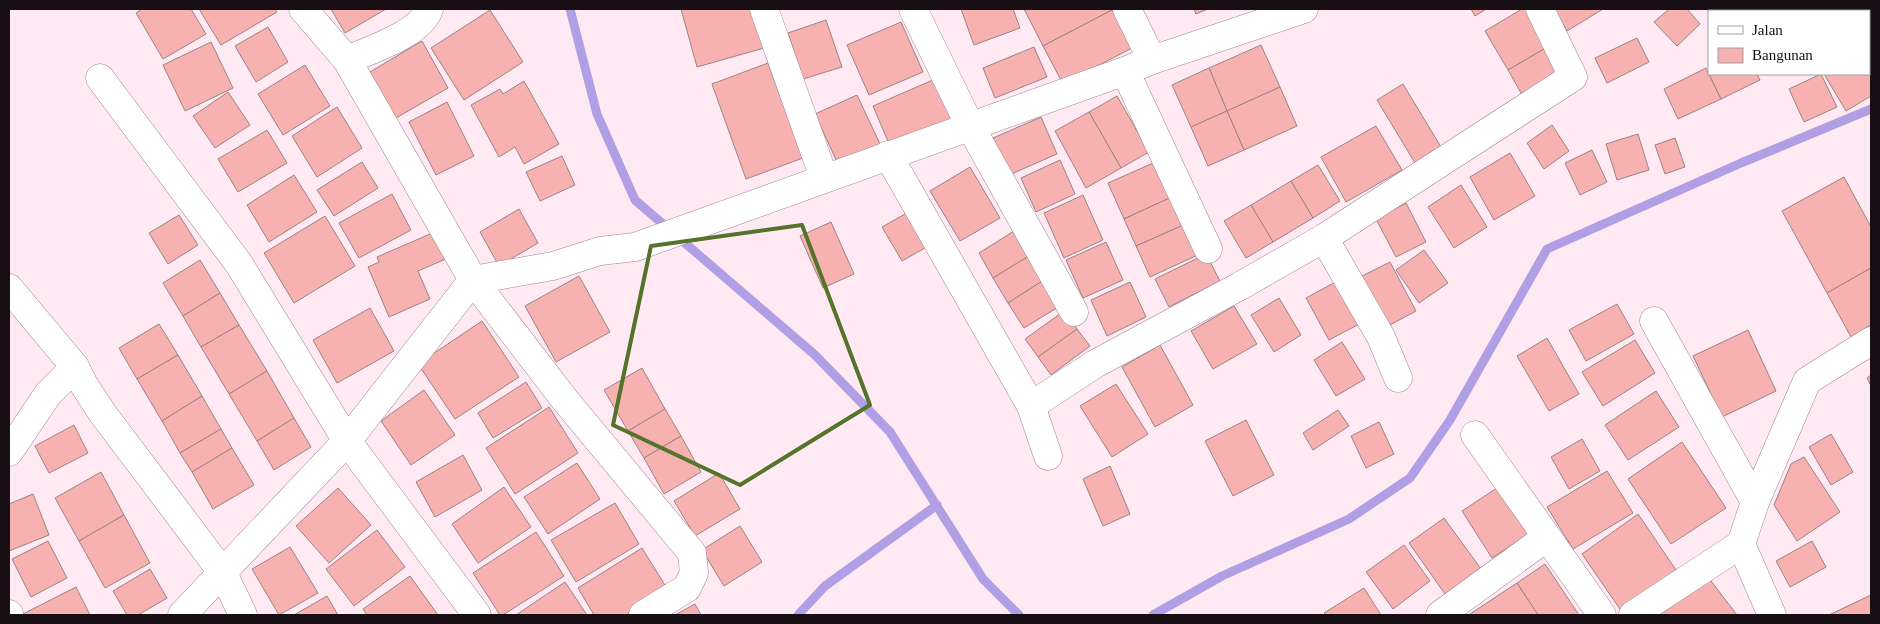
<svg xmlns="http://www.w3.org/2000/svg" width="1880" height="624" viewBox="0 0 1880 624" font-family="Georgia,serif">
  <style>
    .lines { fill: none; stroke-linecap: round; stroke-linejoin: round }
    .stream { stroke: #b19fe5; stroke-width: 9 }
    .building { fill: #f7b1b1; stroke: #9c8382 }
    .minor-casing { stroke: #9d8690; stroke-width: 29 }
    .trunk-casing { stroke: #a16da5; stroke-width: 29 }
    .minor { stroke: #fff; stroke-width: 28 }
    .trunk { stroke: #f0b3f6; stroke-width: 28 }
    .marked { fill: none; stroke: #53742a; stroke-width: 4; stroke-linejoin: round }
  </style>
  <rect width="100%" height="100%" fill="#ffeaf3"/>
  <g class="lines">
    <g class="stream">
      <polyline points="570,9 597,114 635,200 815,355 890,432 983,579 1019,615"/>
      <polyline points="798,615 825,586 937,505"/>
      <polyline points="1153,615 1222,576 1349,519 1410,478 1450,420 1547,249 1741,163 1871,109"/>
    </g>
  </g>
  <g class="building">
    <polygon points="142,9 191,9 206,34 163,59 136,13"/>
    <polygon points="199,9 275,9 277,12 221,45"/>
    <polygon points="331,9 386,9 345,33"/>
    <polygon points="681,9 754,9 764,48 697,67"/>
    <polygon points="961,9 1013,9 1020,28 974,45"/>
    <polygon points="1024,9 1112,9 1112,10 1043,46"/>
    <polygon points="1194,9 1208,9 1196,14"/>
    <polygon points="1471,9 1486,9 1475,16"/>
    <polygon points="1522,9 1530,9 1551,45 1508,70 1485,31"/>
    <polygon points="1554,9 1603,9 1567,31"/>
    <polygon points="1669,9 1687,9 1700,24 1677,46 1654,22"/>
    <polygon points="1707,9 1771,9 1766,11 1709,11 1709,13"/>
    <polygon points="490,10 523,62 464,100 431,48"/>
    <polygon points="1112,10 1132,48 1063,84 1043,46"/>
    <polygon points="826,20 842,67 803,79 788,33"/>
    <polygon points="901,22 923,72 869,95 847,45"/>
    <polygon points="268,27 288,62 256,82 235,46"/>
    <polygon points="1637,38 1649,62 1607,83 1595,58"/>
    <polygon points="422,41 448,88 396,118 370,72"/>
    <polygon points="211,42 233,88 185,111 163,65"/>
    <polygon points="1261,45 1280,87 1227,111 1209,68"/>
    <polygon points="1551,45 1569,76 1526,102 1508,70"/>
    <polygon points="1034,47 1047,77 995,98 983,68"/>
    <polygon points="768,63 803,158 746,179 712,84"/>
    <polygon points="305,65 330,106 283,135 258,94"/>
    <polygon points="1209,68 1227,111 1191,127 1172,85"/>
    <polygon points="1706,68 1721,99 1678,119 1664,89"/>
    <polygon points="1869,69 1871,73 1871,96 1846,111 1824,74 1869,74"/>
    <polygon points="1709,74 1757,74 1760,80 1721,99"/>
    <polygon points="1821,74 1837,107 1804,122 1789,89"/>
    <polygon points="942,76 959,116 890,146 873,106"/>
    <polygon points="524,81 559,144 524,164 515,147 499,157 471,105 500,89 503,94"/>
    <polygon points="1403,84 1441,147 1415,163 1377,100"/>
    <polygon points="1280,87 1297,126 1244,150 1227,111"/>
    <polygon points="228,92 250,125 215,148 193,116"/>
    <polygon points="857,95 880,144 838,164 815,114"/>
    <polygon points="1117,96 1149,152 1121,168 1089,112"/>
    <polygon points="447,102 474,156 436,175 409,122"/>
    <polygon points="337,107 362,148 317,177 292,136"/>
    <polygon points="1227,111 1244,150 1208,166 1191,127"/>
    <polygon points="1089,112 1121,168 1086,188 1055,131"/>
    <polygon points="1041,117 1057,154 1009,175 993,138"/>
    <polygon points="1552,125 1569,151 1544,169 1527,143"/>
    <polygon points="1376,126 1402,170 1346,202 1321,157"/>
    <polygon points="267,130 287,163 238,192 218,159"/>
    <polygon points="1638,134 1649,170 1617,180 1606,144"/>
    <polygon points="1675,138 1685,167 1665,174 1655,145"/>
    <polygon points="1592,150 1607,182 1580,195 1565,163"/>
    <polygon points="1510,153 1535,196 1494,220 1470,177"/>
    <polygon points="562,156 575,185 540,201 526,172"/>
    <polygon points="1060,160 1075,194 1036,212 1021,178"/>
    <polygon points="1160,160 1176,195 1124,219 1108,183"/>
    <polygon points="362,162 378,188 334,216 317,190"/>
    <polygon points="1318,165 1340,201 1313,218 1291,181"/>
    <polygon points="970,167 1000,218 960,241 930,191"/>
    <polygon points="294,175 317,212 269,242 247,205"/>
    <polygon points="1844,177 1871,227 1871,268 1827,293 1782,211"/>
    <polygon points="1291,181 1313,218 1273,242 1251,205"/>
    <polygon points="1461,185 1487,227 1454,248 1428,207"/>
    <polygon points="392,194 411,230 359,258 339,223"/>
    <polygon points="1083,195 1103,240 1064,258 1044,213"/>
    <polygon points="1176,195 1188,223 1136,246 1124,219"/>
    <polygon points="1406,203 1426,242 1396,257 1376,219"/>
    <polygon points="1251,205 1273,242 1246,258 1224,221"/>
    <polygon points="519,209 538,243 499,266 480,232"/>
    <polygon points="912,210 932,244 902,261 882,227"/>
    <polygon points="179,215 198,245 168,264 149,233"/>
    <polygon points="325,216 355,266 294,303 264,253"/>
    <polygon points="831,222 854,274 823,288 800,236"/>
    <polygon points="1188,223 1202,253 1150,277 1136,246"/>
    <polygon points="437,231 448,258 418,271 430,299 389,317 368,267 379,262 377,257"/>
    <polygon points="1014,231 1029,256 993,278 979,253"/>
    <polygon points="1106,242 1123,280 1083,298 1066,260"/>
    <polygon points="1424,250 1448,283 1419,303 1396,270"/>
    <polygon points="1206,254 1220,281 1169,307 1155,279"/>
    <polygon points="1029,256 1044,280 1008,303 993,278"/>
    <polygon points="200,260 220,293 183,316 163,283"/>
    <polygon points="1390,262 1416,311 1384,328 1358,278"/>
    <polygon points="1871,268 1871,325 1851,337 1827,293"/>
    <polygon points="579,276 610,332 556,362 525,306"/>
    <polygon points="1343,278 1365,321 1329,340 1306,298"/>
    <polygon points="1044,280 1060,306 1024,328 1008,303"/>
    <polygon points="1130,282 1146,317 1107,336 1091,300"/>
    <polygon points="220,293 239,325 201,347 183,316"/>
    <polygon points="1279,298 1301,335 1274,352 1251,315"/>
    <polygon points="1617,304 1634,334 1586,361 1569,330"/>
    <polygon points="1234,306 1257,344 1213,369 1191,331"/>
    <polygon points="370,308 394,351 337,383 313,340"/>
    <polygon points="1064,311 1077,329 1038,357 1025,339"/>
    <polygon points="482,321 519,377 455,419 418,364"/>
    <polygon points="159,324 178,355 137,379 119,348"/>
    <polygon points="239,325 267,371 229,394 201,347"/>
    <polygon points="1077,329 1090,346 1051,375 1038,357"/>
    <polygon points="1748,330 1776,391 1722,417 1693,356"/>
    <polygon points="1547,338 1579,394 1549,411 1517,356"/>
    <polygon points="1635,340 1655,373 1603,406 1582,372"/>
    <polygon points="1342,342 1365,379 1336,396 1314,360"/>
    <polygon points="1160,345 1193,405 1155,427 1122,367"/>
    <polygon points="178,355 202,396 162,421 137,379"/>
    <polygon points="642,368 665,409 628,431 604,390"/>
    <polygon points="267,371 294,418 257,441 229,394"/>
    <polygon points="1871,375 1871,386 1867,378"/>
    <polygon points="526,382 542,408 493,438 478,413"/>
    <polygon points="1116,384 1148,434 1112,457 1080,406"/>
    <polygon points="424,390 455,435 411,465 381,421"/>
    <polygon points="1656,391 1679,427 1628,460 1605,425"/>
    <polygon points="202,396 221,429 180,453 162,421"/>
    <polygon points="549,407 578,453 515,494 486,448"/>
    <polygon points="665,409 681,436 644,458 628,431"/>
    <polygon points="1338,410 1349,426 1313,450 1303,433"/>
    <polygon points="294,418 311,447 274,470 257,441"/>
    <polygon points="1246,420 1274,475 1233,496 1205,441"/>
    <polygon points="1379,422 1394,454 1366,468 1351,436"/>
    <polygon points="74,425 88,453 49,473 35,446"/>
    <polygon points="221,429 232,448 192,472 180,453"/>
    <polygon points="1831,434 1853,472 1831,485 1809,447"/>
    <polygon points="681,436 701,472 664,494 644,458"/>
    <polygon points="1582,439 1600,471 1569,489 1551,457"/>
    <polygon points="1682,442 1726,508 1671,544 1628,479"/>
    <polygon points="232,448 254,485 213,509 192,472"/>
    <polygon points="463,455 482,490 435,517 416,482"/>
    <polygon points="1804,457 1840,512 1797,541 1774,505 1791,464"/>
    <polygon points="577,463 600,499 548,534 524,497"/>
    <polygon points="1110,466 1130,514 1103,526 1083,479"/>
    <polygon points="1607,471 1633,513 1573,549 1547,507"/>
    <polygon points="101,472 124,515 79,541 55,498"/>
    <polygon points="719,473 740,509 695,536 674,501"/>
    <polygon points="1500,486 1530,533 1492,558 1462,511"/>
    <polygon points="504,487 531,527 478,563 452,524"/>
    <polygon points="338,488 371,525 329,563 296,526"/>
    <polygon points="33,494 49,535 9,551 9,504"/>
    <polygon points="615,503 639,544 576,582 551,540"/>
    <polygon points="1638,514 1678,573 1622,612 1582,554"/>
    <polygon points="124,515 150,563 105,588 79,541"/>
    <polygon points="1444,518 1481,569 1445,594 1409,543"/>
    <polygon points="740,526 762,562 724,586 702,550"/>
    <polygon points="377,530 405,567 354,606 326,569"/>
    <polygon points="536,532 564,576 503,615 500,615 473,573"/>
    <polygon points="48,541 67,578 31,597 12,559"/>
    <polygon points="1812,541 1826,567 1790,587 1776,561"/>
    <polygon points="1404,545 1430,581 1393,609 1366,572"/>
    <polygon points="290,547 318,593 279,615 252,569"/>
    <polygon points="642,548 668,590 626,615 594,615 578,588"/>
    <polygon points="1545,564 1579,615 1538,615 1517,583"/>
    <polygon points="150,569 167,598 138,615 127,615 113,591"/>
    <polygon points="410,576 438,615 367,615 363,609"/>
    <polygon points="1708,577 1737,615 1658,615"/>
    <polygon points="565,582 587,615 516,615"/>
    <polygon points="1517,583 1538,615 1471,615 1470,614"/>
    <polygon points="76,587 90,615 23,615 23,614"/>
    <polygon points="1364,588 1381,615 1326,615 1324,613"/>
    <polygon points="1871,595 1871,615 1829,615"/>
    <polygon points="327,596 338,615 294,615"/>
    <polygon points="695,604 701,615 675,615"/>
  </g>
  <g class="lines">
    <defs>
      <g id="minor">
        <polyline points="303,9 347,60 473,280 565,400 692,553 694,573 687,588 643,615"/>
        <polyline points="764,9 824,178"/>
        <polyline points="913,9 970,126 1074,312"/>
        <polyline points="1127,9 1152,60"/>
        <path d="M347,60C370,50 422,33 429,9"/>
        <polyline points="1125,71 1208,249"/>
        <polyline points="100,78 239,264 347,441 477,615"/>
        <polyline points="888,155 1031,406 1048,456"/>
        <polyline points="1324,238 1381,337 1398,378"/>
        <polyline points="9,288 75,367"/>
        <polyline points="1654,321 1755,502"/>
        <polyline points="1031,406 1095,364 1240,286 1324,238 1573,77 1540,9"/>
        <polyline points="1475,435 1602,615"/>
        <polyline points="9,452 48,394 75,367 84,385 103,414 223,573 243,615"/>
        <polyline points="1741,544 1772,615"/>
        <polyline points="9,614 9,615"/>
        <polyline points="182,615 347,441 473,280 553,266 600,251 635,247 1125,71 1152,60 1304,9"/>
        <polyline points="1440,615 1547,537"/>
        <polyline points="1633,615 1741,544 1755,502 1807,381 1871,341"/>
      </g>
      <g id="trunk">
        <polyline points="1855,9 1856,11"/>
        <polyline points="1869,37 1871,42"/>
      </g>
    </defs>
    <use href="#minor" class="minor-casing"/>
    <use href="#trunk" class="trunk-casing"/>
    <use href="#minor" class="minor"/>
    <use href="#trunk" class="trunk"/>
  </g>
  <path class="marked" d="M802,225L870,405L740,485L613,425L651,246Z"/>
  <rect width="1880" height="624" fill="none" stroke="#170f13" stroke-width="20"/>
  <rect x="1708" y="10" width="162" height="65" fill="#ffffff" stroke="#a29fa1"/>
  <rect x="1718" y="26" width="25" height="8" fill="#ffffff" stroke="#a29fa1"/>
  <text x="1752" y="35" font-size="15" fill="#170f13">Jalan</text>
  <rect x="1718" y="48" width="25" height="15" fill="#f7b1b1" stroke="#a29fa1"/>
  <text x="1752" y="60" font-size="15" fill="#170f13">Bangunan</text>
</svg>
